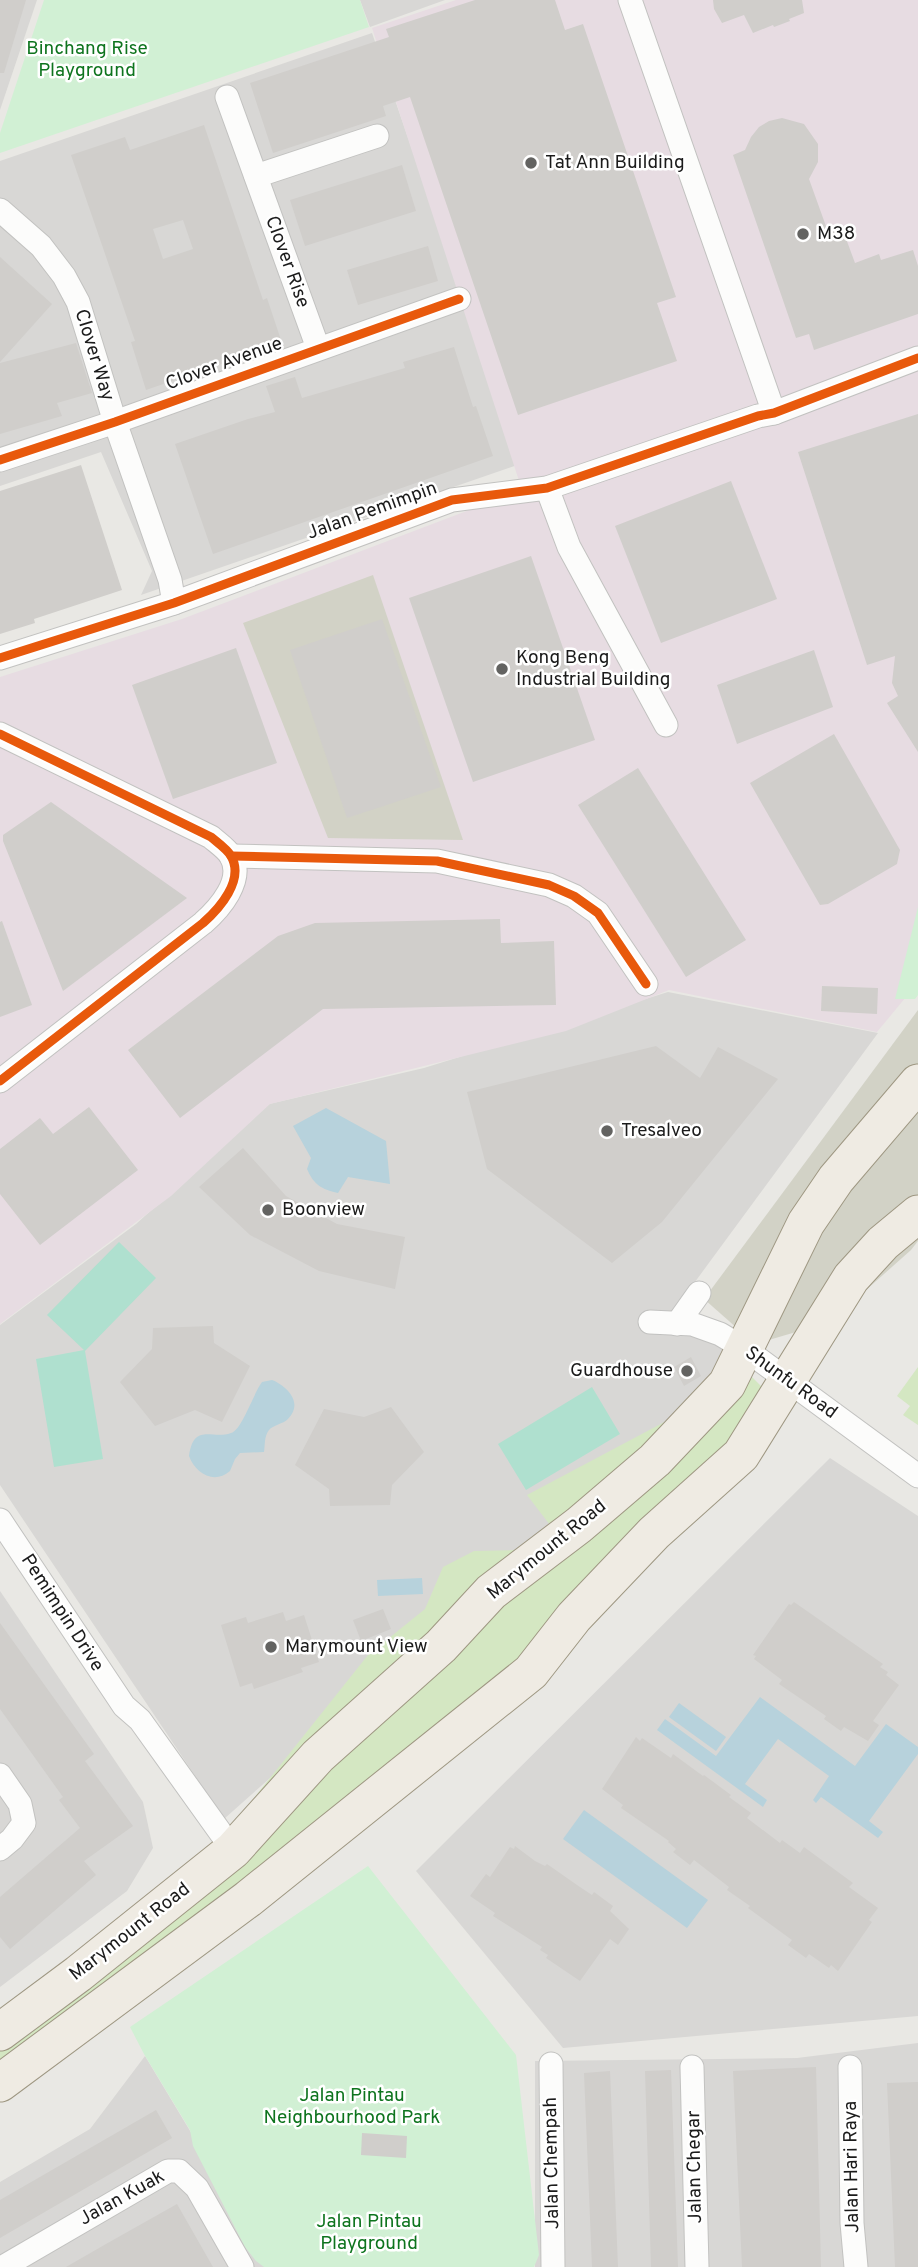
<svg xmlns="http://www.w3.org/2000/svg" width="918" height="2267" viewBox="0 0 918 2267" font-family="Overpass,sans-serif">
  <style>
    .residential { fill: #d8d7d5 }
    .industrial { fill: #e7dce2 }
    .construction { fill: #d2d2c6 }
    .grass { fill: #d4e7c2 }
    .park { fill: #d1f0d4 }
    .pitch { fill: #afe0cf }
    .water { fill: #b7d2dc }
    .building { fill: #d0cecb; fill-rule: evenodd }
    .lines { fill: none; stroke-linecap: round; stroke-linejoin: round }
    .minor-casing { stroke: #c2c2c0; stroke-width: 25 }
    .primary-casing { stroke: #9e9782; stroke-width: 39 }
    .minor { stroke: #fcfcfb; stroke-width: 23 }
    .primary { stroke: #efebe3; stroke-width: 37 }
    .cycleway-casing { stroke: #fff; stroke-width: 13 }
    .cycleway { stroke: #e8590c; stroke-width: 9 }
    .poi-dot { fill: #636361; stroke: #fff; stroke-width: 2.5 }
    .labels { text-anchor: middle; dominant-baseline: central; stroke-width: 5; stroke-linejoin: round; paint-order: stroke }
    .park-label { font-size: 19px; fill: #0e741e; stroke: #fff }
    .poi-label { font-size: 19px; fill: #1b1b1b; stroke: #fff; text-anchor: start }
    .street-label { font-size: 19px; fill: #1b1b1b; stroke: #fff }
  </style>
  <rect width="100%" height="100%" fill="#e9e8e4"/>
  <g class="residential">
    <polygon points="0,0 37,0 0,110"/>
    <polygon points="360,0 445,0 370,27"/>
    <polygon points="372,33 520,464 141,595 152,571 101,452 0,486 0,161"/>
    <polygon points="668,992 878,1033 678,1305 758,1370 516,1559 224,1819 0,1485 0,1325 136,1224 269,1104 424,1068"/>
    <polygon points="830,1458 918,1516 918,2016 563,2048 416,1871"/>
    <polygon points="0,1591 143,1802 153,1848 127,1891 0,1987"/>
    <polygon points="918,2043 918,2267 535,2267 535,2061 797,2058"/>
    <polygon points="145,2056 272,2267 0,2267 0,2182 90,2129"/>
  </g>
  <polygon class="industrial" points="456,0 918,0 918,911 906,997 877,1032 669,990 566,1031 270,1104 171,1196 0,1324 0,677 182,619 522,490 372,28"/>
  <g class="construction">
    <polygon points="373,575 463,840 328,838 243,623"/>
    <polygon points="918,1010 918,1241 911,1250 830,1322 755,1344 704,1299"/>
  </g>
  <g class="grass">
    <polygon points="918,1367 918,1425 903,1415 910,1406 897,1396"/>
    <polygon points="751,1376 776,1401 574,1617 0,2083 0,2032 78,1974 348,1721 254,1798 368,1655 425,1609 443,1567 474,1551 528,1550 553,1529 527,1495"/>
  </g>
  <g class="park">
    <polygon points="44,0 360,0 369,27 0,153 0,133"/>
    <polygon points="918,907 918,995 915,999 895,999"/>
    <polygon points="368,1866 516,2055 539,2255 534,2267 264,2267 256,2261 245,2247 193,2146 190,2130 144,2054 130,2027"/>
  </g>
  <g class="pitch">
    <polygon points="119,1242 156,1278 85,1351 103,1459 54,1467 36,1359 84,1350 47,1315"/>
    <polygon points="592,1387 620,1434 526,1490 498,1444"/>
  </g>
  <g class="water">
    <path d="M326,1108L386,1141L390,1184L348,1177L338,1193C321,1189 314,1185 307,1169L311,1158L293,1126Z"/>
    <path d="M272,1380C287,1386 304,1403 288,1419C283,1424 273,1425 269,1430C264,1436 265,1446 264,1452L240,1453L235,1459L230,1471C214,1485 195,1473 189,1456C194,1422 212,1440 231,1433C242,1430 254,1392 262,1382Z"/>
    <polygon points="422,1578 423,1594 378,1596 377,1580"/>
    <polygon points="760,1697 855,1766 886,1724 918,1747 918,1754 869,1821 883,1832 878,1838 821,1797 816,1803 813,1800 829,1776 778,1739 745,1784 767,1800 763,1807 657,1730 665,1719 716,1756"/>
    <polygon points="679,1703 726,1737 716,1751 669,1717"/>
    <polygon points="584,1810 708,1900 687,1928 563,1839"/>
  </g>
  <g class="building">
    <polygon points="0,0 26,0 4,73 0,73"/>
    <polygon points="475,0 555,0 565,30 583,24 676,297 657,303 677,361 518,415 410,97 383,106 386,116 273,153 250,83 389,37 386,29"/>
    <polygon points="713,0 802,0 804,13 789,19 790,21 774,27 773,25 753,33 744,15 722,23 714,9"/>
    <polygon points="782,118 804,124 818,144 818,162 809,179 827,229 841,225 855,263 879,254 881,260 913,250 918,266 918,314 814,350 809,334 796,338 733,155 745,150 751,137 759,127 769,121"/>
    <path d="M204,125L263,300L267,298L282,343L146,390L131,342L135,341L71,155L125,137L130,150ZM183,220L193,249L163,259L153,229Z"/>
    <polygon points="402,165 416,211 305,246 290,200"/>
    <polygon points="428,246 438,281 358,305 347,270"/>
    <polygon points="0,257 52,304 0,362"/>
    <polygon points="76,343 92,393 57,403 62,416 0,434 0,363"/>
    <polygon points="454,347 473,407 476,406 493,456 213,554 175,444 248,419 275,412 266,386 295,377 302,398 405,368 403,362"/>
    <polygon points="918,414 918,752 887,703 898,696 892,683 895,656 867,665 798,452"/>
    <polygon points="81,465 122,590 34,619 35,623 0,634 0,491"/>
    <polygon points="731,481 777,599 661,643 615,526"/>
    <polygon points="531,556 595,740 473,782 409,598"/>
    <polygon points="382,619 441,787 347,818 290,650"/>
    <polygon points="236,648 277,763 173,799 132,685"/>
    <polygon points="814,650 833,707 737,744 717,685"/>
    <polygon points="834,734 900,850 897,864 828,904 820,905 750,783"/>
    <polygon points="638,768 746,940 686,977 578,805"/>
    <polygon points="51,802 187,898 63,991 3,841 3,835"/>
    <polygon points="500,919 501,943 554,941 556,1005 323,1009 180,1118 128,1050 278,936 315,923"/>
    <polygon points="2,921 32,1005 0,1017 0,922"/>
    <polygon points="822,986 878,988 877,1014 821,1011"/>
    <polygon points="656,1046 700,1078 718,1047 778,1079 662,1222 612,1263 487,1169 467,1092"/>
    <polygon points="89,1107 138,1170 40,1245 0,1194 0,1149 40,1118 53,1134"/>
    <polygon points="243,1148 286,1196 337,1224 405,1237 395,1289 319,1271 250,1235 199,1187"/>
    <polygon points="213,1326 214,1343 250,1366 222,1422 195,1410 155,1426 120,1382 152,1349 153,1328"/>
    <polygon points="691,1357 701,1376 684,1386 674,1367"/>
    <polygon points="391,1407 424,1452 392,1485 390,1505 330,1506 329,1489 295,1465 324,1409 364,1417"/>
    <polygon points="794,1602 883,1664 880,1667 888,1672 886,1675 899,1685 873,1721 879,1725 868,1741 844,1727 841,1731 824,1719 826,1716 779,1684 782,1680 754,1659 756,1656 753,1655 776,1622 789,1604 791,1605"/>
    <polygon points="383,1609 391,1629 361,1641 353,1620"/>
    <polygon points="283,1612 286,1621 304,1615 319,1662 301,1668 303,1672 254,1689 252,1683 240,1687 221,1625 246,1617 248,1623"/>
    <polygon points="0,1623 94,1754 85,1761 133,1826 84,1861 96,1875 10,1949 0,1937 0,1897 80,1828 59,1800 63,1797 0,1709"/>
    <polygon points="636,1737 640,1741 642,1738 671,1758 673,1754 703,1776 704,1775 731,1795 729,1797 751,1813 747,1818 780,1843 782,1840 800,1853 804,1847 853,1883 849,1887 878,1908 869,1920 872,1922 838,1971 831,1965 829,1968 809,1954 806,1958 788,1945 792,1940 748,1908 750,1906 727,1890 729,1887 694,1860 690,1865 673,1852 676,1849 668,1842 669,1841 621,1808 623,1805 602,1789"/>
    <polygon points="515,1846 535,1861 545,1866 547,1864 577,1885 592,1895 594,1892 613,1906 610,1911 629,1929 618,1945 610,1939 580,1981 546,1958 548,1955 540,1950 542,1947 493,1916 495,1913 470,1896 486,1874 490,1877 510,1847 514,1849"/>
    <polygon points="816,2067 821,2267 742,2267 733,2071"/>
    <polygon points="671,2070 678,2267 651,2267 645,2071"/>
    <polygon points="610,2071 618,2267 592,2267 584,2073"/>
    <polygon points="918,2082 918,2267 895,2267 887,2083"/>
    <polygon points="156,2110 172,2138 0,2238 0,2200"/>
    <polygon points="362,2133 407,2136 406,2158 361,2155"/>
    <polygon points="177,2204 213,2267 66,2267 106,2244"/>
  </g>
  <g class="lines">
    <defs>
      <g id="minor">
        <polyline points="630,0 774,413"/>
        <polyline points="227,97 318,348"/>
        <polyline points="256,176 377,136"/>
        <polyline points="0,210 41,246 64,276 78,302 115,422 170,580 174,603"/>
        <polyline points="0,460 115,422 459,299"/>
        <polyline points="547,488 569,547 666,725"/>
        <polyline points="0,658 174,603 452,500 547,488 758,416 774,413 918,358"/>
        <path d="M0,734L211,837C218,843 227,849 231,856C245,880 219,909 203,923L0,1081"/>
        <polyline points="231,856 437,861 549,885 574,896 598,913 646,984"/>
        <polyline points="650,1322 692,1324 720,1334 745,1349 918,1476"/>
        <polyline points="677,1324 699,1293"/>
        <polyline points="0,1520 124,1706 140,1720 233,1850"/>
        <polyline points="0,1775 20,1804 24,1823 12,1839 0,1849"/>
        <polyline points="551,2064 553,2267"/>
        <polyline points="692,2067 697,2267"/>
        <polyline points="850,2067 852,2223 856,2267"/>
        <polyline points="3,2267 168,2171 179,2171 197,2188 242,2267"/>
      </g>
      <g id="primary">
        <polyline points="0,2032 78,1974 233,1850 318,1756 441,1646 491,1592 579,1525 655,1460 727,1384 806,1223 836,1179 918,1083"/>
        <polyline points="0,2083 248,1899 531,1672 574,1617 654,1533 741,1455 851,1278 883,1243 918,1214"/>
      </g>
    </defs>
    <use href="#minor" class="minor-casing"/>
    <use href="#primary" class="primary-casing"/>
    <use href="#minor" class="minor"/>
    <use href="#primary" class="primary"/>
    <defs>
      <g id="cycleway">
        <polyline points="0,460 115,422 459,299"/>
        <polyline points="0,658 174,603 452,500 547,488 758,416 774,413 918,358"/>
        <path d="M0,734L211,837C218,843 227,849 231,856C245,880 219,909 203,923L0,1081"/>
        <polyline points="231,856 437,861 549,885 574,896 598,913 646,984"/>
      </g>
    </defs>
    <use href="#cycleway" class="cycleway-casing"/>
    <use href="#cycleway" class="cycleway"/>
  </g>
  <g class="poi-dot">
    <circle cx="531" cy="163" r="7"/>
    <circle cx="803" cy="234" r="7"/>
    <circle cx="502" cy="669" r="7"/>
    <circle cx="607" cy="1131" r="7"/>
    <circle cx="268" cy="1210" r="7"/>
    <circle cx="687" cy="1371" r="7"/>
    <circle cx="271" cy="1647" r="7"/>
  </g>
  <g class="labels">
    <g class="park-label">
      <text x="87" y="49">Binchang Rise<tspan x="87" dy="22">Playground</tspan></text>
      <text x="352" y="2096">Jalan Pintau<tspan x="352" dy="22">Neighbourhood Park</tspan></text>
      <text x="369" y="2222">Jalan Pintau<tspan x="369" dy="22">Playground</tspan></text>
    </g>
    <g class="poi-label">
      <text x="545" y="163">Tat Ann Building</text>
      <text x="817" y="234">M38</text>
      <text x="516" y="658">Kong Beng<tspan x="516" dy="22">Industrial Building</tspan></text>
      <text x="621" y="1131">Tresalveo</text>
      <text x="282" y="1210">Boonview</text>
      <text x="673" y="1371" text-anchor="end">Guardhouse</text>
      <text x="285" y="1647">Marymount View</text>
    </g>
    <g class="street-label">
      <text transform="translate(287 262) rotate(70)">Clover Rise</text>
      <text transform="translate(94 355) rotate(73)">Clover Way</text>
      <text transform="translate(224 364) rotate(-20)">Clover Avenue</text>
      <text transform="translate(372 511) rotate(-20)">Jalan Pemimpin</text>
      <text transform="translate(791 1383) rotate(36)">Shunfu Road</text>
      <text transform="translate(547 1550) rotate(-39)">Marymount Road</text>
      <text transform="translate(62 1613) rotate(57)">Pemimpin Drive</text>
      <text transform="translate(130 1932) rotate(-38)">Marymount Road</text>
      <text transform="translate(552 2163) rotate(-91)">Jalan Chempah</text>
      <text transform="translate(695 2167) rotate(-91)">Jalan Chegar</text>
      <text transform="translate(852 2167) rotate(-91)">Jalan Hari Raya</text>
      <text transform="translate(122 2198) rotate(-29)">Jalan Kuak</text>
    </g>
  </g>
</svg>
